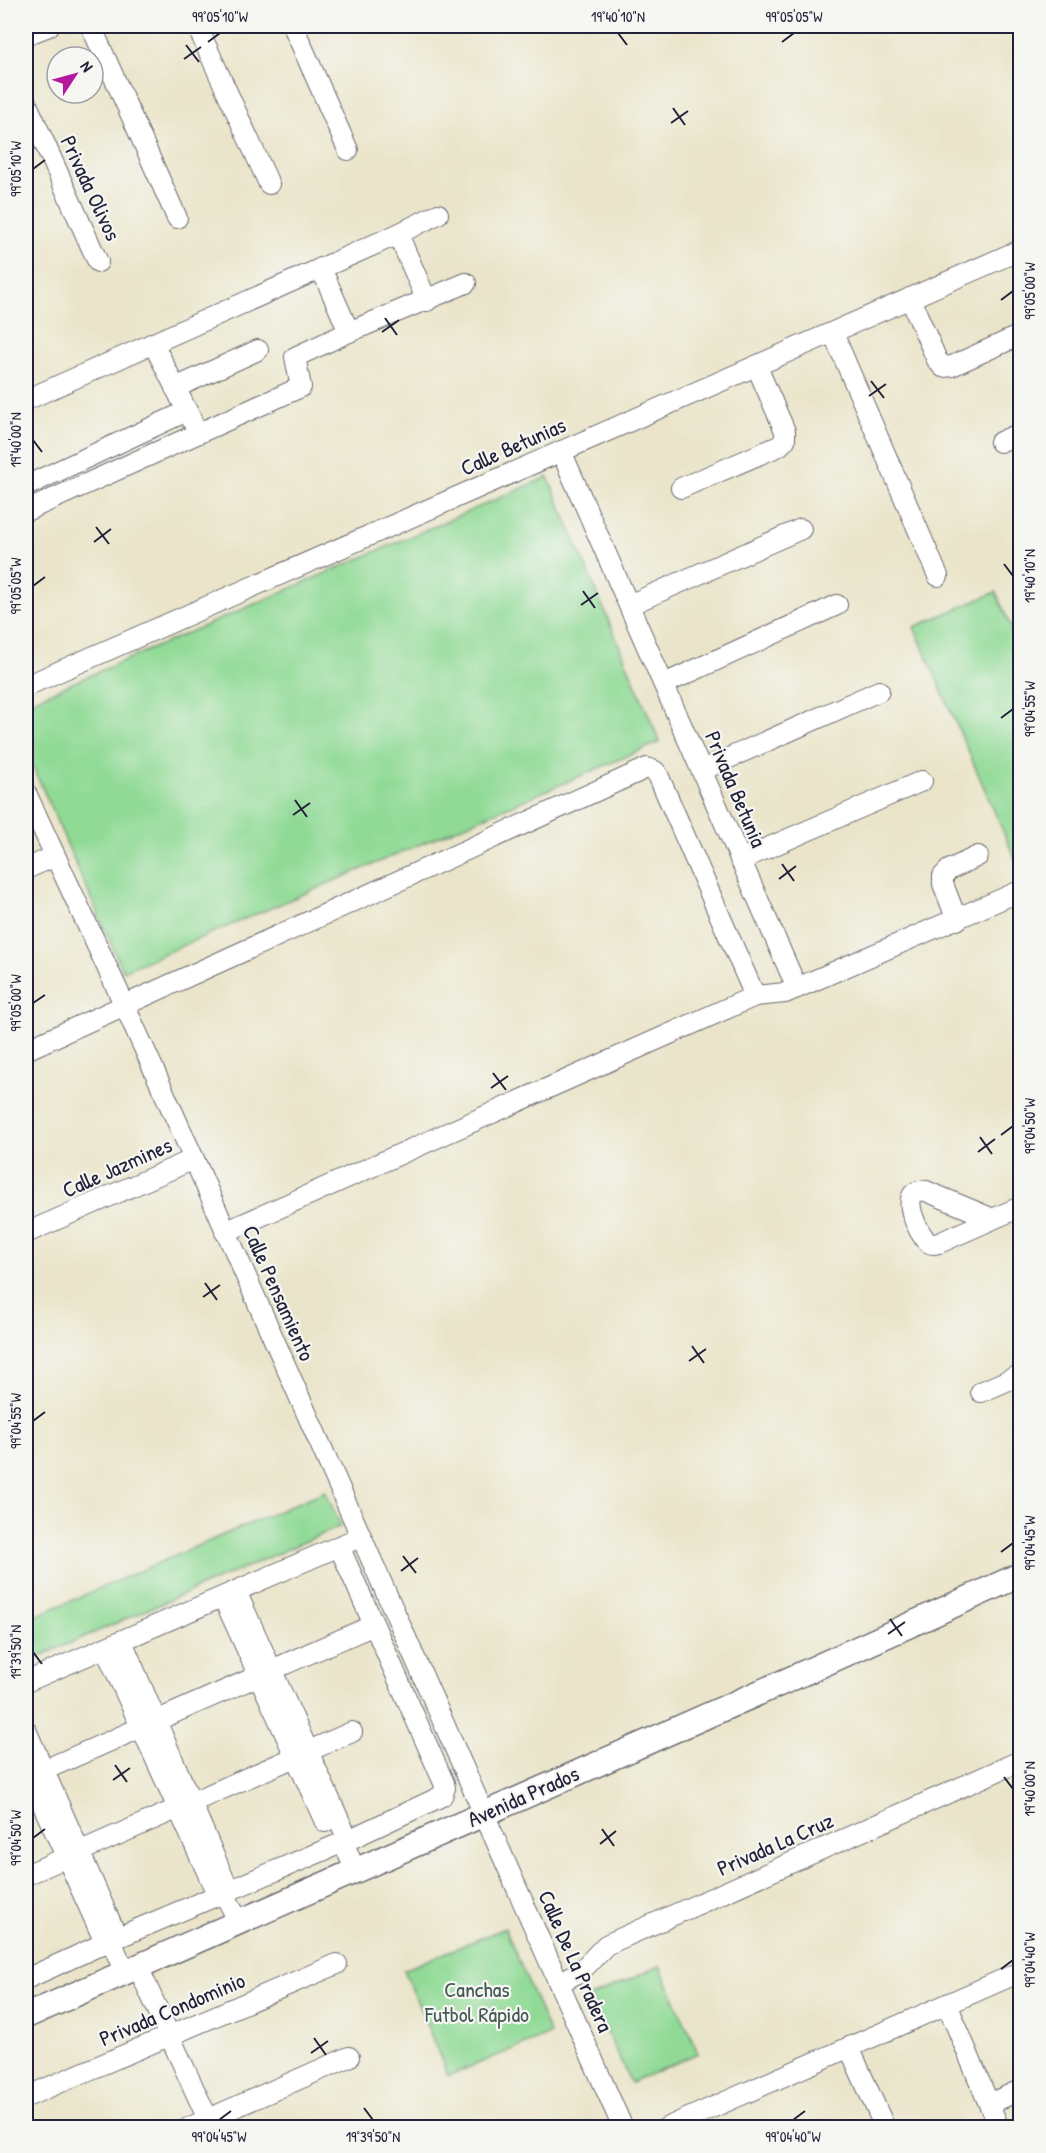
<svg xmlns="http://www.w3.org/2000/svg" width="1046" height="2153" viewBox="0 0 1046 2153" font-family="'Patrick Hand',sans-serif">
  <style>
    .green { fill: #90da95; stroke: #597e68; stroke-width: 1.5 }
    .lines { fill: none; stroke-linecap: round; stroke-linejoin: round }
    .minor-casing { stroke: #68666d; stroke-width: 22 }
    .major-casing { stroke: #68666d; stroke-width: 27 }
    .minor { stroke: #fff; stroke-width: 20 }
    .major { stroke: #fff; stroke-width: 24 }
    .ticks { fill: none; stroke: #22223b; stroke-width: 2 }
    .labels { text-anchor: middle; dominant-baseline: central; stroke-width: 4.5; stroke-linejoin: round; paint-order: stroke }
    .street-label { font-size: 22px; fill: #22223b; stroke: #f6f6f2 }
    .park-label { font-size: 22px; fill: #435956; stroke: #f6f6f2 }
    .neatline { fill: none; stroke: #22223b; stroke-width: 2 }
    .ticks-label { font-size: 15px; text-anchor: middle; fill: #22223b }
  </style>
  <rect width="100%" height="100%" fill="#f6f6f2"/>
  <filter id="ink" filterUnits="userSpaceOnUse"><feTurbulence type="fractalNoise" baseFrequency=".0167" numOctaves="2"/><feDisplacementMap in="SourceGraphic" scale="12" xChannelSelector="R" yChannelSelector="G"/><feConvolveMatrix kernelMatrix="1 2 1 2 8 2 1 2 1" color-interpolation-filters="sRGB"/></filter>
  <filter id="wash" filterUnits="userSpaceOnUse"><feTurbulence type="fractalNoise" baseFrequency=".008" numOctaves="4" result="noise"/><feDisplacementMap in="SourceGraphic" scale="24" xChannelSelector="R" yChannelSelector="G"/><feGaussianBlur stdDeviation="1.35" result="paint"/><feColorMatrix in="noise" values="0 0 0 0 0 0 0 0 0 0 0 0 0 0 0 0 0 1.4 0 .05"/><feComposite in="paint" operator="in"/></filter>
  <g filter="url(#wash)">
    <rect width="100%" height="100%" fill="#eae5ca"/>
    <g class="green">
      <polygon points="548,477 660,742 123,971 26,751 26,703"/>
      <polygon points="996,592 1020,649 1020,870 914,627"/>
      <polygon points="325,1491 341,1526 26,1662 26,1620"/>
      <polygon points="505,1928 550,2034 448,2076 404,1970"/>
      <polygon points="660,1966 698,2053 631,2083 590,1997"/>
    </g>
  </g>
  <g filter="url(#ink)">
    <g class="lines">
      <defs>
        <g id="minor">
          <polyline points="91,26 177,218"/>
          <polyline points="197,26 269,184"/>
          <polyline points="293,26 348,150"/>
          <polyline points="26,35 49,26"/>
          <polyline points="26,102 98,262"/>
          <polyline points="398,234 427,301"/>
          <polyline points="321,268 349,332"/>
          <polyline points="910,298 937,360 943,367 952,366 1020,335"/>
          <polyline points="833,333 938,576"/>
          <polyline points="153,343 192,421"/>
          <polyline points="175,388 258,350"/>
          <polyline points="26,400 398,234 438,214"/>
          <polyline points="1000,442 1020,433"/>
          <polyline points="561,451 797,988"/>
          <polyline points="26,486 187,411"/>
          <polyline points="681,488 779,446 785,440 785,431 757,367"/>
          <polyline points="26,511 301,387 295,357 349,332 466,283"/>
          <polyline points="629,605 801,529"/>
          <polyline points="664,684 837,605"/>
          <polyline points="26,686 1020,250"/>
          <polyline points="702,770 879,691"/>
          <polyline points="26,793 125,1006 194,1159 623,2128"/>
          <polyline points="740,860 922,781"/>
          <polyline points="26,869 55,856"/>
          <polyline points="957,920 943,884 943,876 949,870 978,856"/>
          <polyline points="26,1050 647,768 655,771 658,775 755,996"/>
          <path d="M993,1219L926,1191C894,1187 920,1238 929,1243C933,1245 934,1244 939,1243L1020,1207"/>
          <polyline points="225,1232 755,996 785,993 797,988 1020,891"/>
          <polyline points="26,1233 194,1159"/>
          <polyline points="981,1392 1020,1375"/>
          <polyline points="236,1591 345,1833 346,1841 345,1846 355,1870"/>
          <polyline points="223,1597 325,1822"/>
          <polyline points="122,1641 224,1879 227,1899 239,1922"/>
          <polyline points="105,1648 213,1885 219,1894 225,1898"/>
          <polyline points="26,1682 351,1541"/>
          <polyline points="26,1730 114,1930 115,1938 113,1945 125,1973"/>
          <polyline points="26,1768 102,1936 107,1942 113,1945"/>
          <polyline points="26,1778 374,1625"/>
          <polyline points="26,1875 352,1732"/>
          <polyline points="138,1967 212,2128"/>
          <polyline points="26,1979 107,1942 346,1841 442,1796 445,1788 444,1783 339,1546"/>
          <polyline points="559,1983 581,1971 606,1945 1020,1761"/>
          <polyline points="947,2004 999,2128"/>
          <polyline points="849,2047 885,2128"/>
          <polyline points="26,2097 337,1964"/>
          <polyline points="989,2104 1020,2090"/>
          <polyline points="188,2128 349,2057"/>
          <polyline points="666,2128 1020,1972"/>
        </g>
        <polyline id="major" points="26,2016 797,1676 1020,1575"/>
      </defs>
      <use href="#minor" class="minor-casing"/>
      <use href="#major" class="major-casing"/>
      <use href="#minor" class="minor"/>
      <use href="#major" class="major"/>
    </g>
  </g>
  <path class="ticks" d="M618,33L627,45M208,42L220,33M782,42L794,33M186,45L199,62M184,59L201,47M673,108L685,125M671,123L688,111M33,169L45,160M1001,300L1013,291M385,318L397,335M382,332L399,320M871,381L884,398M869,396L886,384M33,440L42,452M96,527L109,544M94,542L111,529M1004,564L1013,576M33,586L45,577M583,591L595,608M581,605L598,593M1001,718L1013,709M295,800L307,817M293,815L310,803M782,864L794,881M779,879L796,866M33,1003L45,995M493,1073L506,1090M491,1088L508,1076M1001,1135L1013,1126M980,1137L992,1154M978,1152L995,1139M205,1283L217,1300M203,1297L220,1285M692,1346L704,1363M689,1361L706,1349M33,1421L45,1412M1001,1552L1013,1543M403,1556L416,1573M401,1571L418,1558M890,1619L902,1636M888,1634L905,1622M33,1652L42,1664M115,1765L127,1782M1004,1777L1013,1789M113,1780L130,1768M602,1829L614,1846M33,1838L45,1829M600,1844L616,1831M1001,1969L1013,1960M314,2038L326,2055M311,2053L328,2041M364,2108L373,2120M219,2120L231,2111M793,2120L805,2111"/>
  <g class="labels">
    <g class="street-label">
      <text transform="translate(91 188) rotate(65)">Privada Olivos</text>
      <text transform="translate(513 446) rotate(-24)">Calle Betunias</text>
      <text transform="translate(736 789) rotate(67)">Privada Betunia</text>
      <text transform="translate(117 1167) rotate(-24)">Calle Jazmines</text>
      <text transform="translate(279 1293) rotate(66)">Calle Pensamiento</text>
      <text transform="translate(523 1796) rotate(-24)">Avenida Prados</text>
      <text transform="translate(775 1844) rotate(-24)">Privada La Cruz</text>
      <text transform="translate(576 1961) rotate(66)">Calle De La Pradera</text>
      <text transform="translate(172 2009) rotate(-23)">Privada Condominio</text>
    </g>
    <g class="park-label">
      <text x="477" y="1989">Canchas<tspan x="477" dy="25">Futbol Rápido</tspan></text>
    </g>
  </g>
  <rect width="1046" height="2153" fill="none" stroke="#f6f6f2" stroke-width="66"/>
  <g transform="translate(75 75) rotate(54)"><circle r="28" fill="#f6f6f2" stroke="#a1a1a9" stroke-width="1.5"/>
  <path d="M0-4.5L10 22L0 15L-10 22Z" fill="#b5179e"/>
  <text y="-9" font-size="16" font-weight="bold" text-anchor="middle" fill="#22223b">N</text>
  </g>
  <rect x="33" y="33" width="980" height="2087" class="neatline"/>
  <g class="ticks-label">
    <text x="220" y="22">99°05'10"W</text>
    <text x="618" y="22">19°40'10"N</text>
    <text x="794" y="22">99°05'05"W</text>
    <text transform="translate(16 169) rotate(-90)" y="5">99°05'10"W</text>
    <text transform="translate(1030 291) rotate(-90)" y="5">99°05'00"W</text>
    <text transform="translate(16 440) rotate(-90)" y="5">19°40'00"N</text>
    <text transform="translate(1030 576) rotate(-90)" y="5">19°40'10"N</text>
    <text transform="translate(16 586) rotate(-90)" y="5">99°05'05"W</text>
    <text transform="translate(1030 709) rotate(-90)" y="5">99°04'55"W</text>
    <text transform="translate(16 1003) rotate(-90)" y="5">99°05'00"W</text>
    <text transform="translate(1030 1126) rotate(-90)" y="5">99°04'50"W</text>
    <text transform="translate(16 1421) rotate(-90)" y="5">99°04'55"W</text>
    <text transform="translate(1030 1543) rotate(-90)" y="5">99°04'45"W</text>
    <text transform="translate(16 1652) rotate(-90)" y="5">19°39'50"N</text>
    <text transform="translate(1030 1789) rotate(-90)" y="5">19°40'00"N</text>
    <text transform="translate(16 1838) rotate(-90)" y="5">99°04'50"W</text>
    <text transform="translate(1030 1960) rotate(-90)" y="5">99°04'40"W</text>
    <text x="219" y="2142">99°04'45"W</text>
    <text x="373" y="2142">19°39'50"N</text>
    <text x="793" y="2142">99°04'40"W</text>
  </g>
</svg>
